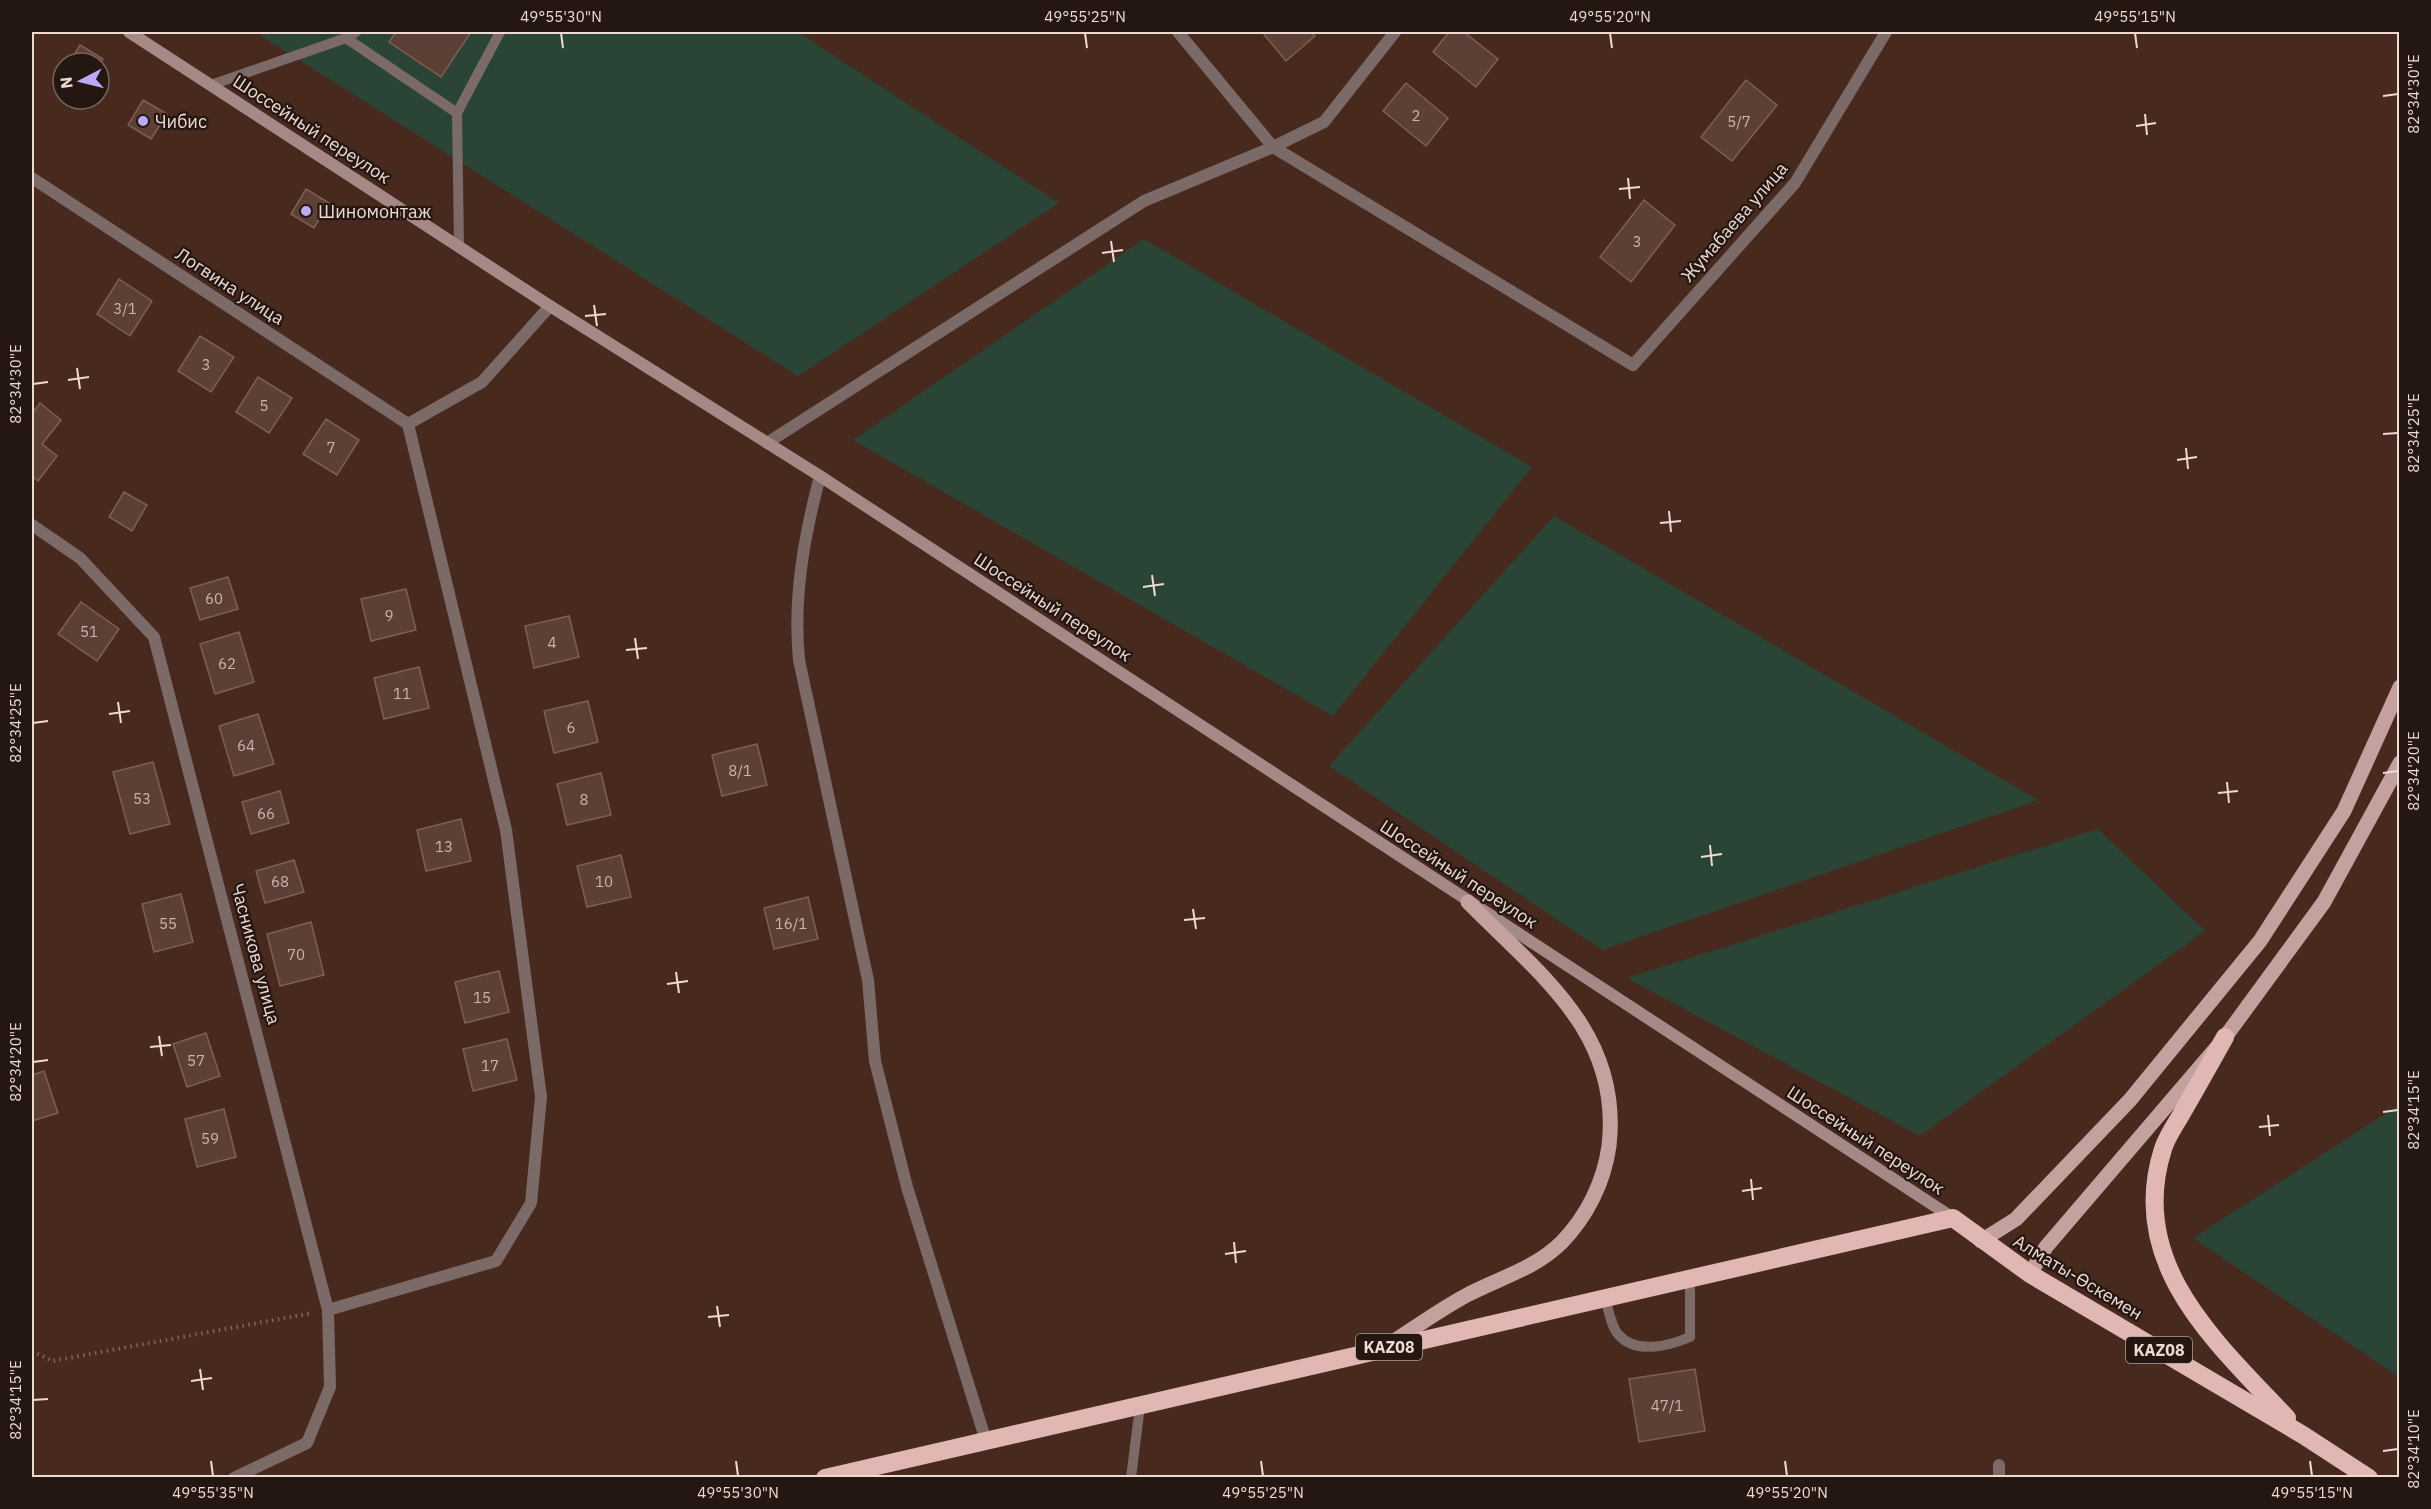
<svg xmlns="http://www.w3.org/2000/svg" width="2431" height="1509" viewBox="0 0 2431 1509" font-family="'IBM Plex Sans',sans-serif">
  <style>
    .green { fill: #2a4536 }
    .building { fill: #5d4035; stroke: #805e52; stroke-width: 1.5 }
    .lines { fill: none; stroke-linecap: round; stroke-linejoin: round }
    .path { stroke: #80655c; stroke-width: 4; stroke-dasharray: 1.5 4.5; stroke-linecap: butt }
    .lane { stroke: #7b6a68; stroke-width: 10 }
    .street { stroke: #7b6a68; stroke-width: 12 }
    .secondary { stroke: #a48987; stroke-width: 12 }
    .primary { stroke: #c4a19e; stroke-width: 15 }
    .highway { stroke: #e0b7b3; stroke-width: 18 }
    .ticks { fill: none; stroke: #eedad3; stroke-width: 2 }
    .poi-dot { fill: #bcaaf6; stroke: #241611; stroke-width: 2 }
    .labels { text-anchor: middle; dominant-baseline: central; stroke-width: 4.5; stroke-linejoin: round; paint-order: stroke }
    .number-label { font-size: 15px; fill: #cab4ac }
    .shield { fill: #241611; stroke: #b19f99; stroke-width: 1.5 }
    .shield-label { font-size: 16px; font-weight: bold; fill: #eedad3 }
    .poi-label { font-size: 18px; fill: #eedad3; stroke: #241611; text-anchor: start }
    .street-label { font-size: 18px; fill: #eedad3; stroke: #241611 }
    .neatline { fill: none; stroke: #eedad3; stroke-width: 2 }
    .ticks-label { font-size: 15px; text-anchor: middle; fill: #eedad3 }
  </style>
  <rect width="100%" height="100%" fill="#47291e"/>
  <g class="green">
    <polygon points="255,32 798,32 1059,203 798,376"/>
    <polygon points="1144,239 1532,467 1333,716 853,440"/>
    <polygon points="1554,516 2038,800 1602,950 1329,766"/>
    <polygon points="2098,829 2205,931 1920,1136 1627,978"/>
    <polygon points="2399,1105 2399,1377 2193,1238"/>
  </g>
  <g class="building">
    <polygon points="396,32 471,32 441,77 389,42"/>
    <polygon points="1262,32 1311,32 1315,36 1286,61"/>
    <polygon points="1449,32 1464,32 1498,59 1476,87 1433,52"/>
    <polygon points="80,45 103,59 99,65 99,63 69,63"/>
    <polygon points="1746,80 1777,105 1732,161 1701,137"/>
    <polygon points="1406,83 1448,118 1426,146 1383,111"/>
    <polygon points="143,100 167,114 151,139 128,125"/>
    <polygon points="306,189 329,203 314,228 291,214"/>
    <polygon points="1644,200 1675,225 1631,282 1600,257"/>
    <polygon points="119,279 152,301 130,336 97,314"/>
    <polygon points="200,336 234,357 211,392 178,371"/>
    <polygon points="258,377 292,398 269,433 236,412"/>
    <polygon points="40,403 61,420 42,444 57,456 38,481 32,476 32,414"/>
    <polygon points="326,419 359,440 337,475 303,454"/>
    <polygon points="124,492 147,505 132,531 109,517"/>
    <polygon points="228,577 238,609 200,620 190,588"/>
    <polygon points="406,589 416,630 371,641 361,599"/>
    <polygon points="81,602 119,629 97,661 58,634"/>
    <polygon points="569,616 579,657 534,668 525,626"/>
    <polygon points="239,632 254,682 215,694 200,644"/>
    <polygon points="419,667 429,708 384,719 374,678"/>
    <polygon points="588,701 598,742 554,753 544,711"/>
    <polygon points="258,714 274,764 234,776 219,726"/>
    <polygon points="757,744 767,785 722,796 712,755"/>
    <polygon points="153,762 170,824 130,834 113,772"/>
    <polygon points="601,773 611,815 567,825 557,784"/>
    <polygon points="280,791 289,823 251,834 242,802"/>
    <polygon points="461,819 471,861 426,871 417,830"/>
    <polygon points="621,855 631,897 587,907 577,866"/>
    <polygon points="294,860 304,892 265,903 256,871"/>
    <polygon points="181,894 193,942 154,952 142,904"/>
    <polygon points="808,897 818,939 774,949 764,908"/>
    <polygon points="311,922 324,975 280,986 267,934"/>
    <polygon points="499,971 509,1012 465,1023 455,982"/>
    <polygon points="206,1033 220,1076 187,1087 173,1044"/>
    <polygon points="507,1039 517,1080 473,1091 463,1049"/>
    <polygon points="44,1071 58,1113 32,1121 32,1075"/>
    <polygon points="224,1109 236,1157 197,1167 185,1119"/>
    <polygon points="1695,1369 1705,1431 1639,1442 1629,1379"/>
  </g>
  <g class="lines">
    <polyline class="path" points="32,1351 52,1361 312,1313"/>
    <g class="lane">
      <polyline points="346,38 457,113"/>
      <polyline points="211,85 346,38 356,32"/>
      <polyline points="459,247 457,113 500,32"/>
      <path d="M1605,1297C1608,1308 1611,1326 1618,1334C1635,1355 1669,1346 1690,1337V1278"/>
      <polyline points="1131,1478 1140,1406"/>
    </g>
    <g class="street">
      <polyline points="1178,32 1273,147 1633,365 1795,183 1886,32"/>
      <polyline points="32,178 408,424"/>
      <polyline points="767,443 1144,201 1273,147 1324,122 1395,32"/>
      <path d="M820,476C804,537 793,597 799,660L868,980L875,1061L907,1187L986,1441"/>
      <polyline points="32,525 80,558 154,637 328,1310 330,1387 307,1443 234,1478"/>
      <polyline points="328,1310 496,1261 531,1203 541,1097 506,830 408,424 482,382 550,306"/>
      <polyline points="1999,1465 1999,1478"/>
    </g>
    <polyline class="secondary" points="129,32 550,306 820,476 1953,1218"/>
    <g class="primary">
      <polyline points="1981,1241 2016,1219 2130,1100 2260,941 2344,811 2400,687"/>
      <polyline points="2030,1274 2046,1247 2223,1040 2324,902 2400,763"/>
      <path d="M1387,1346C1413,1329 1439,1310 1467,1295C1499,1278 1535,1269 1562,1242C1587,1216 1604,1182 1609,1146C1622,1033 1540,975 1468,902"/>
    </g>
    <g class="highway">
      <path d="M2225,1037C2211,1062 2197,1087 2182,1113C2176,1124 2167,1136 2163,1149C2126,1264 2216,1342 2287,1418"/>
      <polyline points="825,1478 1953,1218 2030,1274 2303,1435 2369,1478"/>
    </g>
  </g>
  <path class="ticks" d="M561,33L563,48M1085,33L1087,48M1610,33L1612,48M2135,33L2137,48M2383,96L2398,94M2145,114L2147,135M2136,126L2156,123M1628,178L1630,199M1619,189L1640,187M1111,241L1114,262M1102,253L1123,250M594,305L597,326M585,316L606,314M77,368L80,389M68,380L89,377M33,384L48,382M2383,434L2398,433M2186,448L2188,469M2177,460L2197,457M1669,511L1671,532M1660,523L1681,521M1152,575L1155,596M1143,587L1164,584M635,638L638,659M626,650L647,648M118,702L121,723M109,714L130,711M33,723L48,721M2383,773L2398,771M2227,782L2229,803M2218,793L2238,791M1710,845L1712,866M1701,857L1722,854M1193,909L1196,929M1184,920L1205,918M676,972L679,993M667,984L688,981M159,1036L162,1056M150,1047L171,1045M33,1062L48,1060M2383,1112L2398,1110M2268,1115L2270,1136M2259,1127L2279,1125M1751,1179L1753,1200M1742,1191L1762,1188M1234,1242L1236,1263M1225,1254L1246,1251M717,1306L720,1327M708,1317L729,1315M200,1369L203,1390M191,1381L212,1378M33,1400L48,1399M2383,1451L2398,1449M211,1461L213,1476M736,1461L738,1476M1261,1461L1263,1476M1785,1461L1787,1476M2310,1461L2312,1476"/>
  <g class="poi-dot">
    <circle cx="143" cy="121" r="6"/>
    <circle cx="306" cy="211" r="6"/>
  </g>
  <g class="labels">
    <g class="number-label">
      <text x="1416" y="115">2</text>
      <text x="1739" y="121">5/7</text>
      <text x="1637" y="241">3</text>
      <text x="125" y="308">3/1</text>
      <text x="206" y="364">3</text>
      <text x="264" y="405">5</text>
      <text x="331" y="447">7</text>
      <text x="214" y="598">60</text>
      <text x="389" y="615">9</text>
      <text x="89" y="631">51</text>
      <text x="552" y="642">4</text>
      <text x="227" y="663">62</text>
      <text x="402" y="693">11</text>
      <text x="571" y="727">6</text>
      <text x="246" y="745">64</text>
      <text x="740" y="770">8/1</text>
      <text x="142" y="798">53</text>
      <text x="584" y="799">8</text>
      <text x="266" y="813">66</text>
      <text x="444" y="846">13</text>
      <text x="280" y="881">68</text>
      <text x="604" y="881">10</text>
      <text x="168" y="923">55</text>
      <text x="791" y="923">16/1</text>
      <text x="296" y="954">70</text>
      <text x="482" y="997">15</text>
      <text x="196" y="1060">57</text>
      <text x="490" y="1065">17</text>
      <text x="210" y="1138">59</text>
      <text x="1667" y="1405">47/1</text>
    </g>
    <g class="shield">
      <rect x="1356" y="1334" width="66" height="26" rx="4.5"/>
      <rect x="2126" y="1337" width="66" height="26" rx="4.5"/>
    </g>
    <g class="shield-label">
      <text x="1389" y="1347">KAZ08</text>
      <text x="2159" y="1350">KAZ08</text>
    </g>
    <g class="poi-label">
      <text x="155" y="121">Чибис</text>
      <text x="318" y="211">Шиномонтаж</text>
    </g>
    <g class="street-label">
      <text transform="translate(312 129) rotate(33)">Шоссейный переулок</text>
      <text transform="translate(1734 222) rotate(-49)">Жумабаева улица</text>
      <text transform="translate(230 286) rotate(33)">Логвина улица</text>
      <text transform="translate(1053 607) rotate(33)">Шоссейный переулок</text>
      <text transform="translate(1459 874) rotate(33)">Шоссейный переулок</text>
      <text transform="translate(256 954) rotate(75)">Часникова улица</text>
      <text transform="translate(1866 1140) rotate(33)">Шоссейный переулок</text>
      <text transform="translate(2078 1277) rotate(31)">Алматы-Өскемен</text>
    </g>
  </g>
  <rect width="2431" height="1509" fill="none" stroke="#241611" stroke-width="66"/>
  <g transform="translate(81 81) rotate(263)"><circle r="28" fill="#241611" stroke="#75645f" stroke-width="1.5"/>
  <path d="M0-4.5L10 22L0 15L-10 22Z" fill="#bcaaf6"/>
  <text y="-9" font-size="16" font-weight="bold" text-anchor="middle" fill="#eedad3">N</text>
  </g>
  <rect x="33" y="33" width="2365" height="1443" class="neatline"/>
  <g class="ticks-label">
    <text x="561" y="22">49°55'30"N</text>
    <text x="1085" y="22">49°55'25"N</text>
    <text x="1610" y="22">49°55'20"N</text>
    <text x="2135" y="22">49°55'15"N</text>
    <text transform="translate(2414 94) rotate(-90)" y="5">82°34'30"E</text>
    <text transform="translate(16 384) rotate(-90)" y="5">82°34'30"E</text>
    <text transform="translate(2414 433) rotate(-90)" y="5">82°34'25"E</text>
    <text transform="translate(16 723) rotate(-90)" y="5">82°34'25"E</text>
    <text transform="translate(2414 771) rotate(-90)" y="5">82°34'20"E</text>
    <text transform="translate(16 1062) rotate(-90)" y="5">82°34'20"E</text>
    <text transform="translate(2414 1110) rotate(-90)" y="5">82°34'15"E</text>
    <text transform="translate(16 1400) rotate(-90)" y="5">82°34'15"E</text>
    <text transform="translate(2414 1449) rotate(-90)" y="5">82°34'10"E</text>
    <text x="213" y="1498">49°55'35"N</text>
    <text x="738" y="1498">49°55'30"N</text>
    <text x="1263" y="1498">49°55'25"N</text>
    <text x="1787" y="1498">49°55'20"N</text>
    <text x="2312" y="1498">49°55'15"N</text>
  </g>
</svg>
